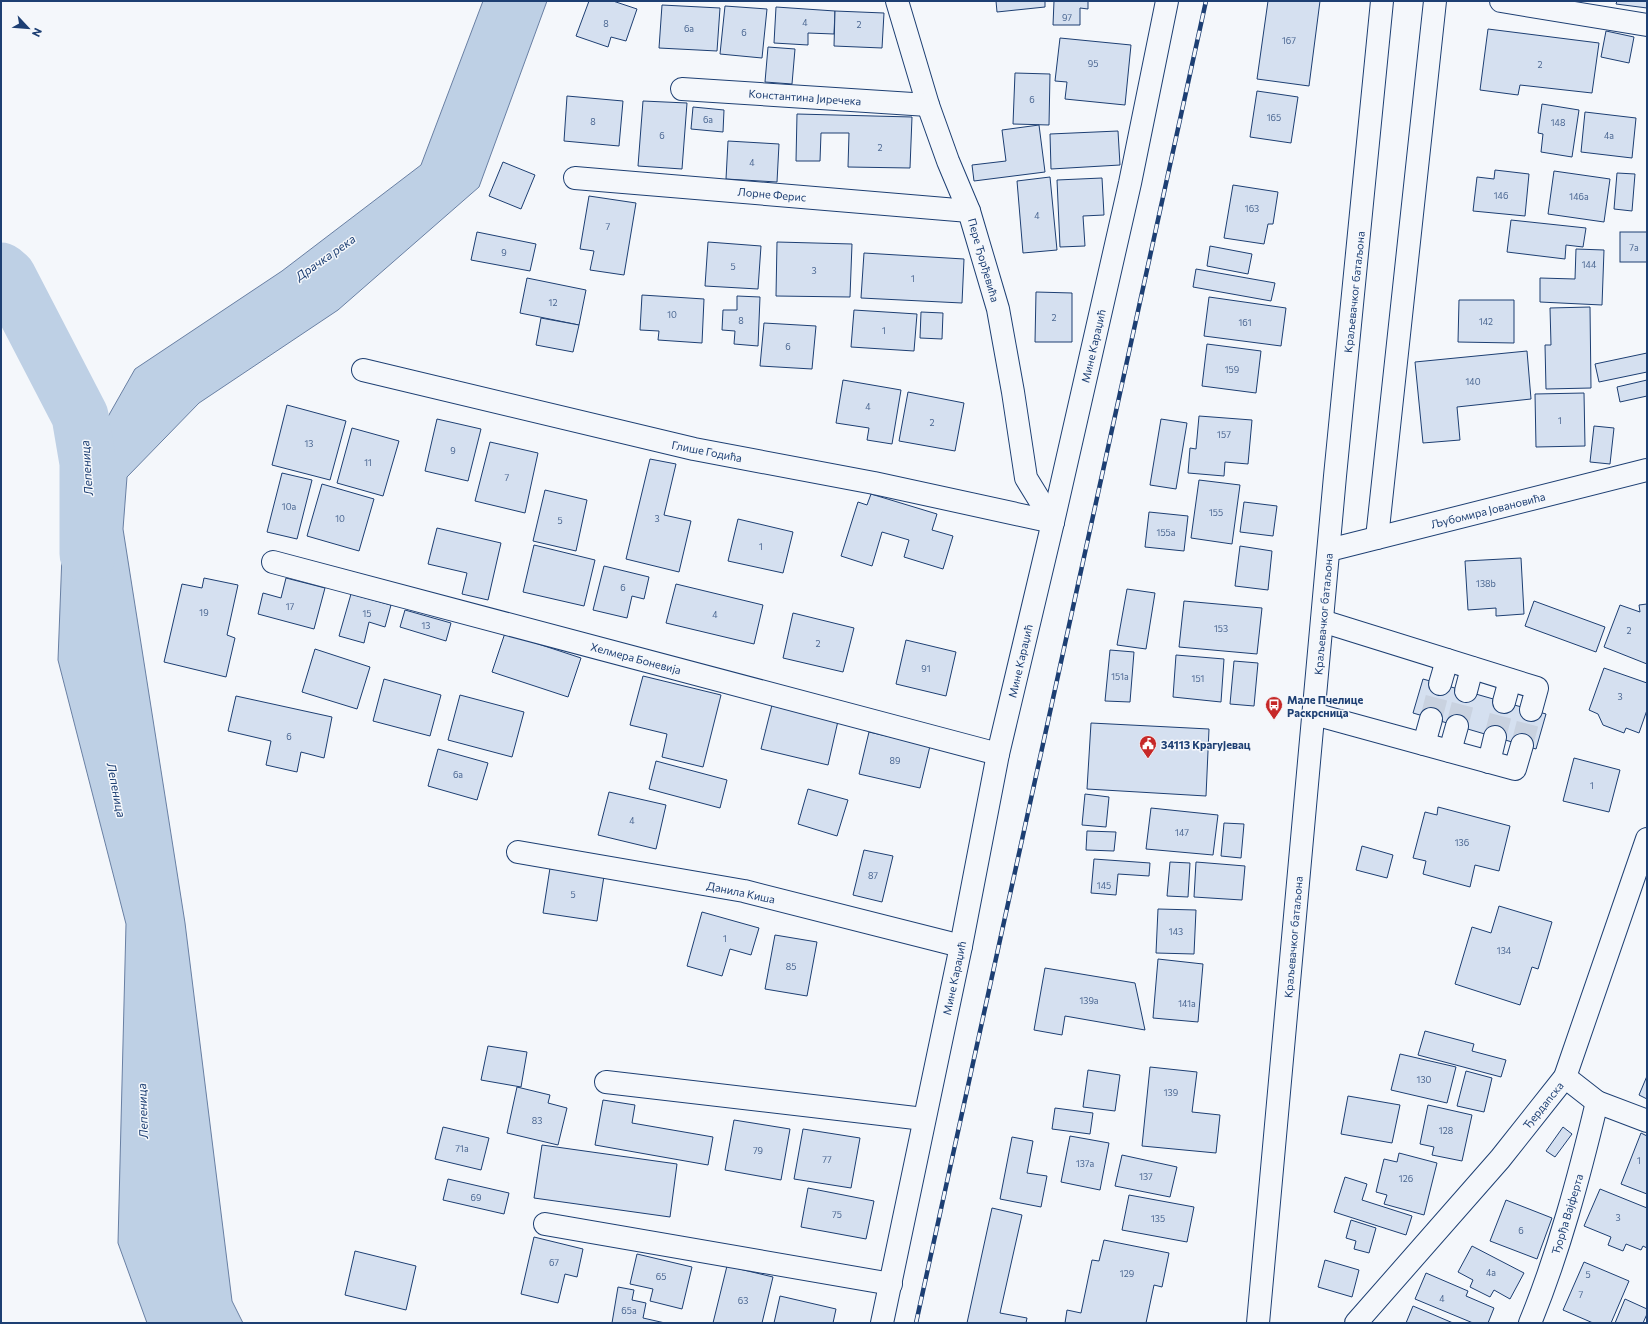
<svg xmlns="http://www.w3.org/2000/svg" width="1648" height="1324" viewBox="0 0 1648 1324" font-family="Commissioner,sans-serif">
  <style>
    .water { fill: #bed0e5; stroke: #687fa3 }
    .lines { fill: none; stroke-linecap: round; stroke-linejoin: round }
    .stream { stroke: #bed0e5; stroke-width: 10 }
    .river { stroke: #bed0e5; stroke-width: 57 }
    .building { fill: #d5e0f0; stroke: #1d3f73 }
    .minor-tunnel { stroke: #c9d2e0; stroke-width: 22; stroke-dasharray: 22 11; stroke-linecap: butt }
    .minor-casing { stroke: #1d3f73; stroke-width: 24 }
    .major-casing { stroke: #1d3f73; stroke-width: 24 }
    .minor { stroke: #f4f7fb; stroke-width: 22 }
    .major { stroke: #f4f7fb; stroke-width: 22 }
    .rail-casing { stroke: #1d3f73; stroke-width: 4.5 }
    .rail { stroke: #f4f7fb; stroke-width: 3; stroke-dasharray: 9; stroke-linecap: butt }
    .labels { text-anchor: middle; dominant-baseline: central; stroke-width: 3; stroke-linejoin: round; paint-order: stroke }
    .number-label { font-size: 9px; fill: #4b6792 }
    .street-label { font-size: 11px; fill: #1d3f73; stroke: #f4f7fb }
    .poi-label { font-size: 11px; font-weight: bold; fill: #1d3f73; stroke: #f4f7fb; text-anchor: start }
    .water-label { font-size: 12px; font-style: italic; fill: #1d3f73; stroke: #f4f7fb }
  </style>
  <rect width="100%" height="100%" fill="#f4f7fb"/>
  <polygon class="water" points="483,1 547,1 479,187 338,310 199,403 127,477 123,529 185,923 232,1301 243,1323 147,1323 118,1243 126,924 58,660 65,476 99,476 93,443 135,369 282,271 421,165"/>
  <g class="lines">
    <polyline class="stream" points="88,463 102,444"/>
    <polyline class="river" points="1,271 8,277 80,416 88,463 88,554"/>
  </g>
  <g class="building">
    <polygon points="589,1 613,1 637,9 626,41 611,37 608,47 576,36"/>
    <polygon points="996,1 1045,1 1045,7 997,12"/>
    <polygon points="1054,1 1088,1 1088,9 1080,8 1080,25 1053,25"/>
    <polygon points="1268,1 1320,1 1309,86 1257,79"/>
    <polygon points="1617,1 1647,1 1647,8 1616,4"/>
    <polygon points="662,5 720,8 717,51 659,48"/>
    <polygon points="725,6 767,9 762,58 720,54"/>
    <polygon points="776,7 835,11 834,34 808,33 808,45 774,43"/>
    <polygon points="835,11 884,13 882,48 834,46"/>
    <polygon points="1488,29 1599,43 1592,93 1520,85 1518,95 1480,90"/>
    <polygon points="1606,31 1634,37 1629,63 1601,57"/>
    <polygon points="1060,38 1131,45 1125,105 1065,99 1067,82 1055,81"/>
    <polygon points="768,47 795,49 792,84 765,82"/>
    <polygon points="1015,73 1050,74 1049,125 1013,124"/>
    <polygon points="1257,91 1298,97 1291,143 1250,137"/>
    <polygon points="567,96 623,101 619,146 564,141"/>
    <polygon points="643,101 687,103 682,169 638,166"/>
    <polygon points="1542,104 1579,110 1572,157 1541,152 1543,134 1538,133"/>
    <polygon points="693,107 724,110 723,132 691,129"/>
    <polygon points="1585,112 1636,118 1632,158 1581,152"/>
    <polygon points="797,114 912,117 910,168 848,167 849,133 821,133 820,161 796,161"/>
    <polygon points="1039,125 1045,172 974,181 972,165 1006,161 1002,130"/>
    <polygon points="1118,131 1120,165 1051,169 1050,134"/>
    <polygon points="728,141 779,144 777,182 726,179"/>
    <polygon points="503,162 535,175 521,209 489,196"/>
    <polygon points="1495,170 1529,174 1525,216 1473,211 1477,177 1494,179"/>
    <polygon points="1554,171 1610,179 1604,222 1548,214"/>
    <polygon points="1617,173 1635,174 1632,211 1614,209"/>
    <polygon points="1050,177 1057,250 1023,253 1017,181"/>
    <polygon points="1102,178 1104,215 1083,216 1085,246 1060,247 1057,180"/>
    <polygon points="1233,185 1278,192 1273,224 1268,224 1264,244 1224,238"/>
    <polygon points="589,196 636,203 624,275 590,270 594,251 580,249"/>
    <polygon points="1511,220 1586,228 1583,247 1566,245 1565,259 1507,252"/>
    <polygon points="477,232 536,244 530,271 471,260"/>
    <rect x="1620" y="232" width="27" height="30"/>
    <polygon points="708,242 761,246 758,289 705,286"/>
    <polygon points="777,242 852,244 850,297 776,296"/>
    <polygon points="1210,246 1252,254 1248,274 1207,266"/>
    <polygon points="1576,249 1604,250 1602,305 1540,302 1540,278 1575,279"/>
    <polygon points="864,253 964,259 962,303 861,298"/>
    <polygon points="1196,269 1275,283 1271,301 1193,287"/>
    <polygon points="527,278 586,290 579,325 520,313"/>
    <polygon points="1036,292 1072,293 1072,342 1035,342"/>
    <polygon points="642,295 704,299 702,343 658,340 659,331 640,330"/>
    <polygon points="737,296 760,297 758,346 734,344 735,331 722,330 723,310 737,310"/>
    <polygon points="1209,297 1286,308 1281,346 1204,336"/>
    <polygon points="1459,300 1514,300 1514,343 1458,342"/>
    <polygon points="1590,307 1591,388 1546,389 1545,345 1551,345 1550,308"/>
    <polygon points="854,310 917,314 914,351 851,347"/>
    <polygon points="921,312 943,313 942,339 920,338"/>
    <polygon points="541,318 579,325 573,352 536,345"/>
    <polygon points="764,323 816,326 812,369 760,366"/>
    <polygon points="1207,344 1261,351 1256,393 1202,386"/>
    <polygon points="1527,351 1531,399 1457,407 1460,440 1423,443 1415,362"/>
    <polygon points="1647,353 1647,372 1599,382 1595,364"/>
    <polygon points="843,380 901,390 892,444 867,440 869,428 836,423"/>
    <polygon points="1647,380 1647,396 1620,402 1617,387"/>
    <polygon points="908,392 964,403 955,451 899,441"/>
    <polygon points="1584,393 1585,446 1536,447 1535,394"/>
    <polygon points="287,405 346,421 330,480 272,465"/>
    <polygon points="1199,416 1252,420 1248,464 1225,462 1224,476 1188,473 1190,448 1196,449"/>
    <polygon points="437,419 481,429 468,481 425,471"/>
    <polygon points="1161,419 1187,423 1176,489 1150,485"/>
    <polygon points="1594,426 1614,428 1610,464 1590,462"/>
    <polygon points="352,428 399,441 383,496 337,483"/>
    <polygon points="490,442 538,453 525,513 475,501"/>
    <polygon points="650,459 676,464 664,515 691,521 679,572 626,559"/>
    <polygon points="282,473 312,480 297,539 267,532"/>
    <polygon points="1199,480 1240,485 1232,544 1191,538"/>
    <polygon points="322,484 374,499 359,551 307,536"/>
    <polygon points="545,490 587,500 576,551 533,541"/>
    <polygon points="871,494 937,514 932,530 953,536 943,569 904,557 909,540 882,532 872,566 841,556 858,502 867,505"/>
    <polygon points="1244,502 1277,506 1273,536 1240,532"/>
    <polygon points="1149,512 1188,516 1184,551 1145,547"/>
    <polygon points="738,519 793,532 783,573 728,561"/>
    <polygon points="437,528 501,543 488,600 462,594 467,573 428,564"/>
    <polygon points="534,545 595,560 584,606 523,592"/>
    <polygon points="1240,546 1272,551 1268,590 1235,586"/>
    <polygon points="1521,558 1524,614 1496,616 1496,608 1468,610 1465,561"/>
    <polygon points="604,566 649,577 644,599 632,596 627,618 593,610"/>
    <polygon points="204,578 238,585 227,635 235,638 226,677 164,662 182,584 202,588"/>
    <polygon points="286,578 325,588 314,629 258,614 263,593 281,598"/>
    <polygon points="676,584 763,605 754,644 666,623"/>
    <polygon points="1127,589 1155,593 1146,649 1117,645"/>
    <polygon points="351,594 391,605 385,627 369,622 364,643 339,636"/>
    <polygon points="1184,601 1262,608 1257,654 1179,647"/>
    <polygon points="1534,601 1605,627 1596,652 1525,626"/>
    <polygon points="1647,604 1647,664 1604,647 1620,605 1640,612 1639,605"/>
    <polygon points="405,610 451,623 446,641 400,627"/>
    <polygon points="793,613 854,628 843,672 783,658"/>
    <polygon points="505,633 581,658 568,697 492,672"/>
    <polygon points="906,640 956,652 946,696 896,684"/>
    <polygon points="315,649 370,667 357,709 302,692"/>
    <polygon points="1110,650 1134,652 1130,702 1105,701"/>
    <polygon points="1176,655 1224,659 1221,702 1173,697"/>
    <polygon points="1234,661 1258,663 1254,706 1230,704"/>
    <polygon points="1604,668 1647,683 1647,710 1639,733 1626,728 1624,733 1603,725 1598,714 1589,710"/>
    <polygon points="643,676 721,695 703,767 662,757 667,734 630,725"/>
    <polygon points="384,679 441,695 430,736 373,721"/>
    <polygon points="1423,679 1546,714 1536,749 1413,713"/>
    <polygon points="460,695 524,712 512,757 448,740"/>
    <polygon points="236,696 332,717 324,758 301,752 297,772 266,765 271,741 228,731"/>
    <polygon points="772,705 838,721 828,765 761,749"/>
    <polygon points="1091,723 1209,729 1206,796 1087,789"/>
    <polygon points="869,732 930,746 920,788 859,774"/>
    <polygon points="438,749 488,763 477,800 428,786"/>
    <polygon points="1574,758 1620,770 1609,812 1563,801"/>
    <polygon points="656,761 727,780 720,808 649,789"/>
    <polygon points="808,789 848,800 837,836 798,824"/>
    <polygon points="609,792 666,805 656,849 598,835"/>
    <polygon points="1085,794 1109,797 1106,827 1082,825"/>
    <polygon points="1438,807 1510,826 1499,871 1475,865 1470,887 1423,874 1426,861 1413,858 1425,812 1437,815"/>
    <polygon points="1151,808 1218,815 1213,855 1146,849"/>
    <polygon points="1224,823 1244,824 1241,858 1221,856"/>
    <polygon points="1087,831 1116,832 1114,851 1086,850"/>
    <polygon points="1362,846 1393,855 1387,878 1356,870"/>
    <polygon points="864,850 893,856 882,902 853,895"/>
    <polygon points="1094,859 1150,863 1149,876 1118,874 1116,895 1091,893"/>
    <polygon points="1170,862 1190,863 1188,897 1167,896"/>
    <polygon points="1196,862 1245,866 1242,900 1194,897"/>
    <polygon points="550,868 604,876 597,921 543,913"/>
    <polygon points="1499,906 1552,922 1538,969 1532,967 1520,1005 1455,984 1472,927 1491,933"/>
    <polygon points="1158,909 1196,910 1194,954 1156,953"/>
    <polygon points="702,912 759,928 751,955 730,949 722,976 687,966"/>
    <polygon points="775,935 817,942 807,996 765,989"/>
    <polygon points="1158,959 1203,964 1198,1022 1153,1018"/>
    <polygon points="1045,968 1135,983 1145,1030 1065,1016 1062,1035 1034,1030"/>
    <polygon points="1425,1031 1474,1044 1472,1051 1506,1060 1501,1077 1418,1055"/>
    <polygon points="488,1046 527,1052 521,1087 481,1080"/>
    <polygon points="1400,1054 1456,1067 1447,1103 1391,1090"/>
    <polygon points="1150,1067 1197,1072 1192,1112 1220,1115 1216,1153 1142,1146"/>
    <polygon points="1088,1070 1120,1075 1115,1111 1083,1107"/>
    <polygon points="1466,1071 1492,1078 1484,1112 1457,1106"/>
    <polygon points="1647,1076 1647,1099 1639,1095"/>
    <polygon points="517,1087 550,1095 548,1103 567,1108 558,1145 507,1133"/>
    <polygon points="1348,1096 1400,1105 1392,1143 1341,1134"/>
    <polygon points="603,1100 635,1105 632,1123 713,1137 708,1165 595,1145"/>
    <polygon points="1428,1105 1472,1115 1462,1161 1432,1155 1434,1147 1420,1144"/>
    <polygon points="1055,1108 1093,1113 1090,1134 1052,1129"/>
    <polygon points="734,1120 790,1129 781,1180 725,1170"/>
    <polygon points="443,1127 489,1138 481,1170 435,1159"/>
    <polygon points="1563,1127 1572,1134 1555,1157 1546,1151"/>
    <polygon points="803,1129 860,1138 851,1188 794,1179"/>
    <polygon points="1641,1133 1647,1136 1647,1194 1621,1184"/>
    <polygon points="1070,1136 1109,1143 1100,1190 1061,1182"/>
    <polygon points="1012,1137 1033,1141 1027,1173 1047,1176 1041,1207 1000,1199"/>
    <polygon points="542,1145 677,1164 670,1217 534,1198"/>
    <polygon points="1399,1153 1437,1163 1424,1215 1384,1204 1387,1195 1376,1192 1384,1159 1397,1162"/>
    <polygon points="1122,1155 1177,1167 1170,1197 1115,1186"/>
    <polygon points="1345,1177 1367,1184 1362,1200 1412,1216 1406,1235 1334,1212"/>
    <polygon points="448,1179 509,1193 504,1214 443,1200"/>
    <polygon points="808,1188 874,1201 866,1239 801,1227"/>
    <polygon points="1600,1189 1647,1208 1647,1248 1643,1246 1641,1250 1626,1244 1623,1251 1608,1245 1611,1237 1584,1226"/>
    <polygon points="1129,1195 1194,1207 1187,1242 1122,1230"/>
    <polygon points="1506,1200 1552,1218 1537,1259 1490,1241"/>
    <polygon points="992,1208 1022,1215 1000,1313 1027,1318 1026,1323 967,1323"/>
    <polygon points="1351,1220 1376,1228 1369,1253 1354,1249 1356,1241 1346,1238"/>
    <polygon points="534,1237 583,1249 577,1277 565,1274 558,1303 521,1294"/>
    <polygon points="1104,1240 1169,1253 1162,1287 1154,1285 1146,1323 1065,1323 1067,1310 1081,1313 1092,1260 1099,1261"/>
    <polygon points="1472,1246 1524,1273 1510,1299 1494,1290 1490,1297 1470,1287 1473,1280 1458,1272"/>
    <polygon points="355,1251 416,1266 406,1310 345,1295"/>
    <polygon points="637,1254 692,1267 682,1309 650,1301 653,1289 630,1284"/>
    <polygon points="1325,1260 1359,1270 1352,1297 1318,1287"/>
    <polygon points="1584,1262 1629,1281 1611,1323 1593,1323 1563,1310"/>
    <polygon points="727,1266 773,1277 762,1323 713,1323"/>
    <polygon points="1426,1273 1468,1291 1466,1296 1494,1308 1488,1323 1473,1323 1415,1299"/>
    <polygon points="618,1287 634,1290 632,1300 646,1303 643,1318 665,1323 612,1323"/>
    <polygon points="780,1296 836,1309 833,1323 774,1323"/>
    <polygon points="1625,1299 1647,1309 1647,1314 1643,1323 1615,1323"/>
    <polygon points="1413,1306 1453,1323 1406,1323"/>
  </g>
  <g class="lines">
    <g class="minor-tunnel">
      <polyline points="1431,719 1440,684"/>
      <polyline points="1457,726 1466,691"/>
      <polyline points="1495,737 1504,702"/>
      <polyline points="1522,745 1531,710"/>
    </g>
    <defs>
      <g id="minor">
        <polyline points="897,1 928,105 948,161 969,211 998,309 1013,392 1026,478 1053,522"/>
        <polyline points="1501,1 1647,25"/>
        <polyline points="682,89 928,105"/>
        <polyline points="575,178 969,211"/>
        <polyline points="363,370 694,449 874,483 1053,522"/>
        <polyline points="1377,538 1435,1"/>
        <polyline points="1329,550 1647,470"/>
        <polyline points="273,562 998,754"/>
        <polyline points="1322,621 1537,688 1531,710"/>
        <polyline points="1440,684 1447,660"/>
        <polyline points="1466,691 1472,668"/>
        <polyline points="1504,702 1510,680"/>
        <polyline points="1314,714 1515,769 1522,745"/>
        <polyline points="1424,744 1431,719"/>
        <polyline points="1450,751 1457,726"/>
        <polyline points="1489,762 1495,737"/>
        <polyline points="518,852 744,891 961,946"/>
        <polyline points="1565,1077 1597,1102 1647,1121"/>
        <polyline points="606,1082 924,1119"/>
        <polyline points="545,1224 891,1284"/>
        <polyline points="882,1323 961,946 998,754 1053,522 1130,183 1167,1"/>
        <polyline points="1356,1323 1500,1159 1565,1077 1647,839"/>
        <path d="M1530,1323C1559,1252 1579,1177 1597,1102"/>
      </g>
      <polyline id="major" points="1258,1323 1335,476 1382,1"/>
    </defs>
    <use href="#minor" class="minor-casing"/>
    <use href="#major" class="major-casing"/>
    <use href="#minor" class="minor"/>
    <use href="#major" class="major"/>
    <defs>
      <polyline id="rail" points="916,1323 1206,1"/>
    </defs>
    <use href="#rail" class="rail-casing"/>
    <use href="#rail" class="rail"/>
  </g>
  <defs>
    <symbol id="bus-pin" viewBox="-11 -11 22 30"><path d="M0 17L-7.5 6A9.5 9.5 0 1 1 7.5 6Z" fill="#c62828" stroke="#f4f7fb"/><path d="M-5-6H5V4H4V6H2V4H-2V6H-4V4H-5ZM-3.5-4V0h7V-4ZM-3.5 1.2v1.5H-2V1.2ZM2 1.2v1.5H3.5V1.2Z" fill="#fff"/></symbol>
    <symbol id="civic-pin" viewBox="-11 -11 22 30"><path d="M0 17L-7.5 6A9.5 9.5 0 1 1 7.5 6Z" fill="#c62828" stroke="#f4f7fb"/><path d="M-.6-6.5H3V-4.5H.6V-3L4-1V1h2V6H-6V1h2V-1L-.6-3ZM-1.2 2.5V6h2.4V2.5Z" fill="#fff"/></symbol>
  </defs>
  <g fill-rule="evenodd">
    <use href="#bus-pin" x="1264" y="695" width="20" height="27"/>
    <use href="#civic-pin" x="1138" y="734" width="20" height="27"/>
  </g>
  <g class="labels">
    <g class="number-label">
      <text x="1067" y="17">97</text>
      <text x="805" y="22">4</text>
      <text x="606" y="23">8</text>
      <text x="859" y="24">2</text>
      <text x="689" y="28">6a</text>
      <text x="744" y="32">6</text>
      <text x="1289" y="40">167</text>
      <text x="1093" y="63">95</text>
      <text x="1540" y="64">2</text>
      <text x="1032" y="99">6</text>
      <text x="1274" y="117">165</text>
      <text x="708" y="119">6a</text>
      <text x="593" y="121">8</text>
      <text x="1558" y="122">148</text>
      <text x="662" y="135">6</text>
      <text x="1609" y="135">4a</text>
      <text x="880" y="147">2</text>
      <text x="752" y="162">4</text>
      <text x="1501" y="195">146</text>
      <text x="1579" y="196">146a</text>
      <text x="1252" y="208">163</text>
      <text x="1037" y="215">4</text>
      <text x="608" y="226">7</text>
      <text x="1634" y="247">7a</text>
      <text x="504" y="252">9</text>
      <text x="1589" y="264">144</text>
      <text x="733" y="266">5</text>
      <text x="814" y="270">3</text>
      <text x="913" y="278">1</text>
      <text x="553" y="302">12</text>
      <text x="672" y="314">10</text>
      <text x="1054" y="317">2</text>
      <text x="741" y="320">8</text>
      <text x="1486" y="321">142</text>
      <text x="1245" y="322">161</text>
      <text x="884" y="330">1</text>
      <text x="788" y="346">6</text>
      <text x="1232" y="369">159</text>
      <text x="1473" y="381">140</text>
      <text x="868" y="406">4</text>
      <text x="1560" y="420">1</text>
      <text x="932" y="422">2</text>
      <text x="1224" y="434">157</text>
      <text x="309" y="443">13</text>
      <text x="453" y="450">9</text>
      <text x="368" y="462">11</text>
      <text x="507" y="477">7</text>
      <text x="289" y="506">10a</text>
      <text x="1216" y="512">155</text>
      <text x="340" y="518">10</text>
      <text x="657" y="518">3</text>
      <text x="560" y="520">5</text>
      <text x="1166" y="532">155a</text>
      <text x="761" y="546">1</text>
      <text x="1486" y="583">138b</text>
      <text x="623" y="587">6</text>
      <text x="290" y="606">17</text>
      <text x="204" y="612">19</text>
      <text x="367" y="613">15</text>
      <text x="715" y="614">4</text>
      <text x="426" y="625">13</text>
      <text x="1221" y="628">153</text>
      <text x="1629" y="630">2</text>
      <text x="818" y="643">2</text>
      <text x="926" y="668">91</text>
      <text x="1120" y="676">151a</text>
      <text x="1198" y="678">151</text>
      <text x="1620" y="696">3</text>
      <text x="289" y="736">6</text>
      <text x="895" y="760">89</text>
      <text x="458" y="774">6a</text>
      <text x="1592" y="785">1</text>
      <text x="632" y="820">4</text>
      <text x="1182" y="832">147</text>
      <text x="1462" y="842">136</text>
      <text x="873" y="875">87</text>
      <text x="1104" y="885">145</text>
      <text x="573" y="894">5</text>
      <text x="1176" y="931">143</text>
      <text x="725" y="938">1</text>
      <text x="1504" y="950">134</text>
      <text x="791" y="966">85</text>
      <text x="1089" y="1000">139a</text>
      <text x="1187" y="1003">141a</text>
      <text x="1424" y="1079">130</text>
      <text x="1171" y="1092">139</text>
      <text x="537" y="1120">83</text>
      <text x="1446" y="1130">128</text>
      <text x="462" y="1148">71a</text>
      <text x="758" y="1150">79</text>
      <text x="827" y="1159">77</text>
      <text x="1639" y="1160">1</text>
      <text x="1085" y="1163">137a</text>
      <text x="1146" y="1176">137</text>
      <text x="1406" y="1178">126</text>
      <text x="476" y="1197">69</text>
      <text x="837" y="1214">75</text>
      <text x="1618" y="1217">3</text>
      <text x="1158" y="1218">135</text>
      <text x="1521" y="1230">6</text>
      <text x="554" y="1262">67</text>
      <text x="1491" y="1272">4a</text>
      <text x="1127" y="1273">129</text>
      <text x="1588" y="1274">5</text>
      <text x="661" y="1276">65</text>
      <text x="1581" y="1294">7</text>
      <text x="1442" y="1298">4</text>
      <text x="743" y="1300">63</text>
      <text x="629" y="1310">65a</text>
    </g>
    <g class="street-label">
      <text transform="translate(805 97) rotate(4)">Константина Јиречека</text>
      <text transform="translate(772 194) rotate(5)">Лорне Ферис</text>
      <text transform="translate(984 260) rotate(74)">Пере Ђорђевића</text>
      <text transform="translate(1354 292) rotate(-84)">Краљевачког батаљона</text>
      <text transform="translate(1093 346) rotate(-77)">Мине Караџић</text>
      <text transform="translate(707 451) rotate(11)">Глише Годића</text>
      <text transform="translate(1488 510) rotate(-14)">Љубомира Јовановића</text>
      <text transform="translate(1323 614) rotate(-85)">Краљевачког батаљона</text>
      <text transform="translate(636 658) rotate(15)">Хелмера Боневија</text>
      <text transform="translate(1020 661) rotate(-77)">Мине Караџић</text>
      <text transform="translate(741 892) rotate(12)">Данила Киша</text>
      <text transform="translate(1293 937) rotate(-85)">Краљевачког батаљона</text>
      <text transform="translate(954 978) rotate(-78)">Мине Караџић</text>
      <text transform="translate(1543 1105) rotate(-51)">Ђердапска</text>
      <text transform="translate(1567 1214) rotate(-73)">Ђорђа Вајферта</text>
    </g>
    <g class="poi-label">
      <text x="1287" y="699">Мале Пчелице<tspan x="1287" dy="13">Раскрсница</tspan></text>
      <text x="1161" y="744">34113 Крагујевац</text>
    </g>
    <g class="water-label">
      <text transform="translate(325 257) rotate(-35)">Драчка река</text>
      <text transform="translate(86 468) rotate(-94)">Лепеница</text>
      <text transform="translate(117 790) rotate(79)">Лепеница</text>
      <text transform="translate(142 1111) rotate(-92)">Лепеница</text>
    </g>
  </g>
  <rect width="1648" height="1324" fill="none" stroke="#1d3f73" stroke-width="4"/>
  <g transform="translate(28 28) rotate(116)" stroke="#f4f7fb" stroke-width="3" paint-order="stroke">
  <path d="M0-3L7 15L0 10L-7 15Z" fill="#1d3f73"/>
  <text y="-6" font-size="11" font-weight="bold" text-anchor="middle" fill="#1d3f73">N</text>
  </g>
</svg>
